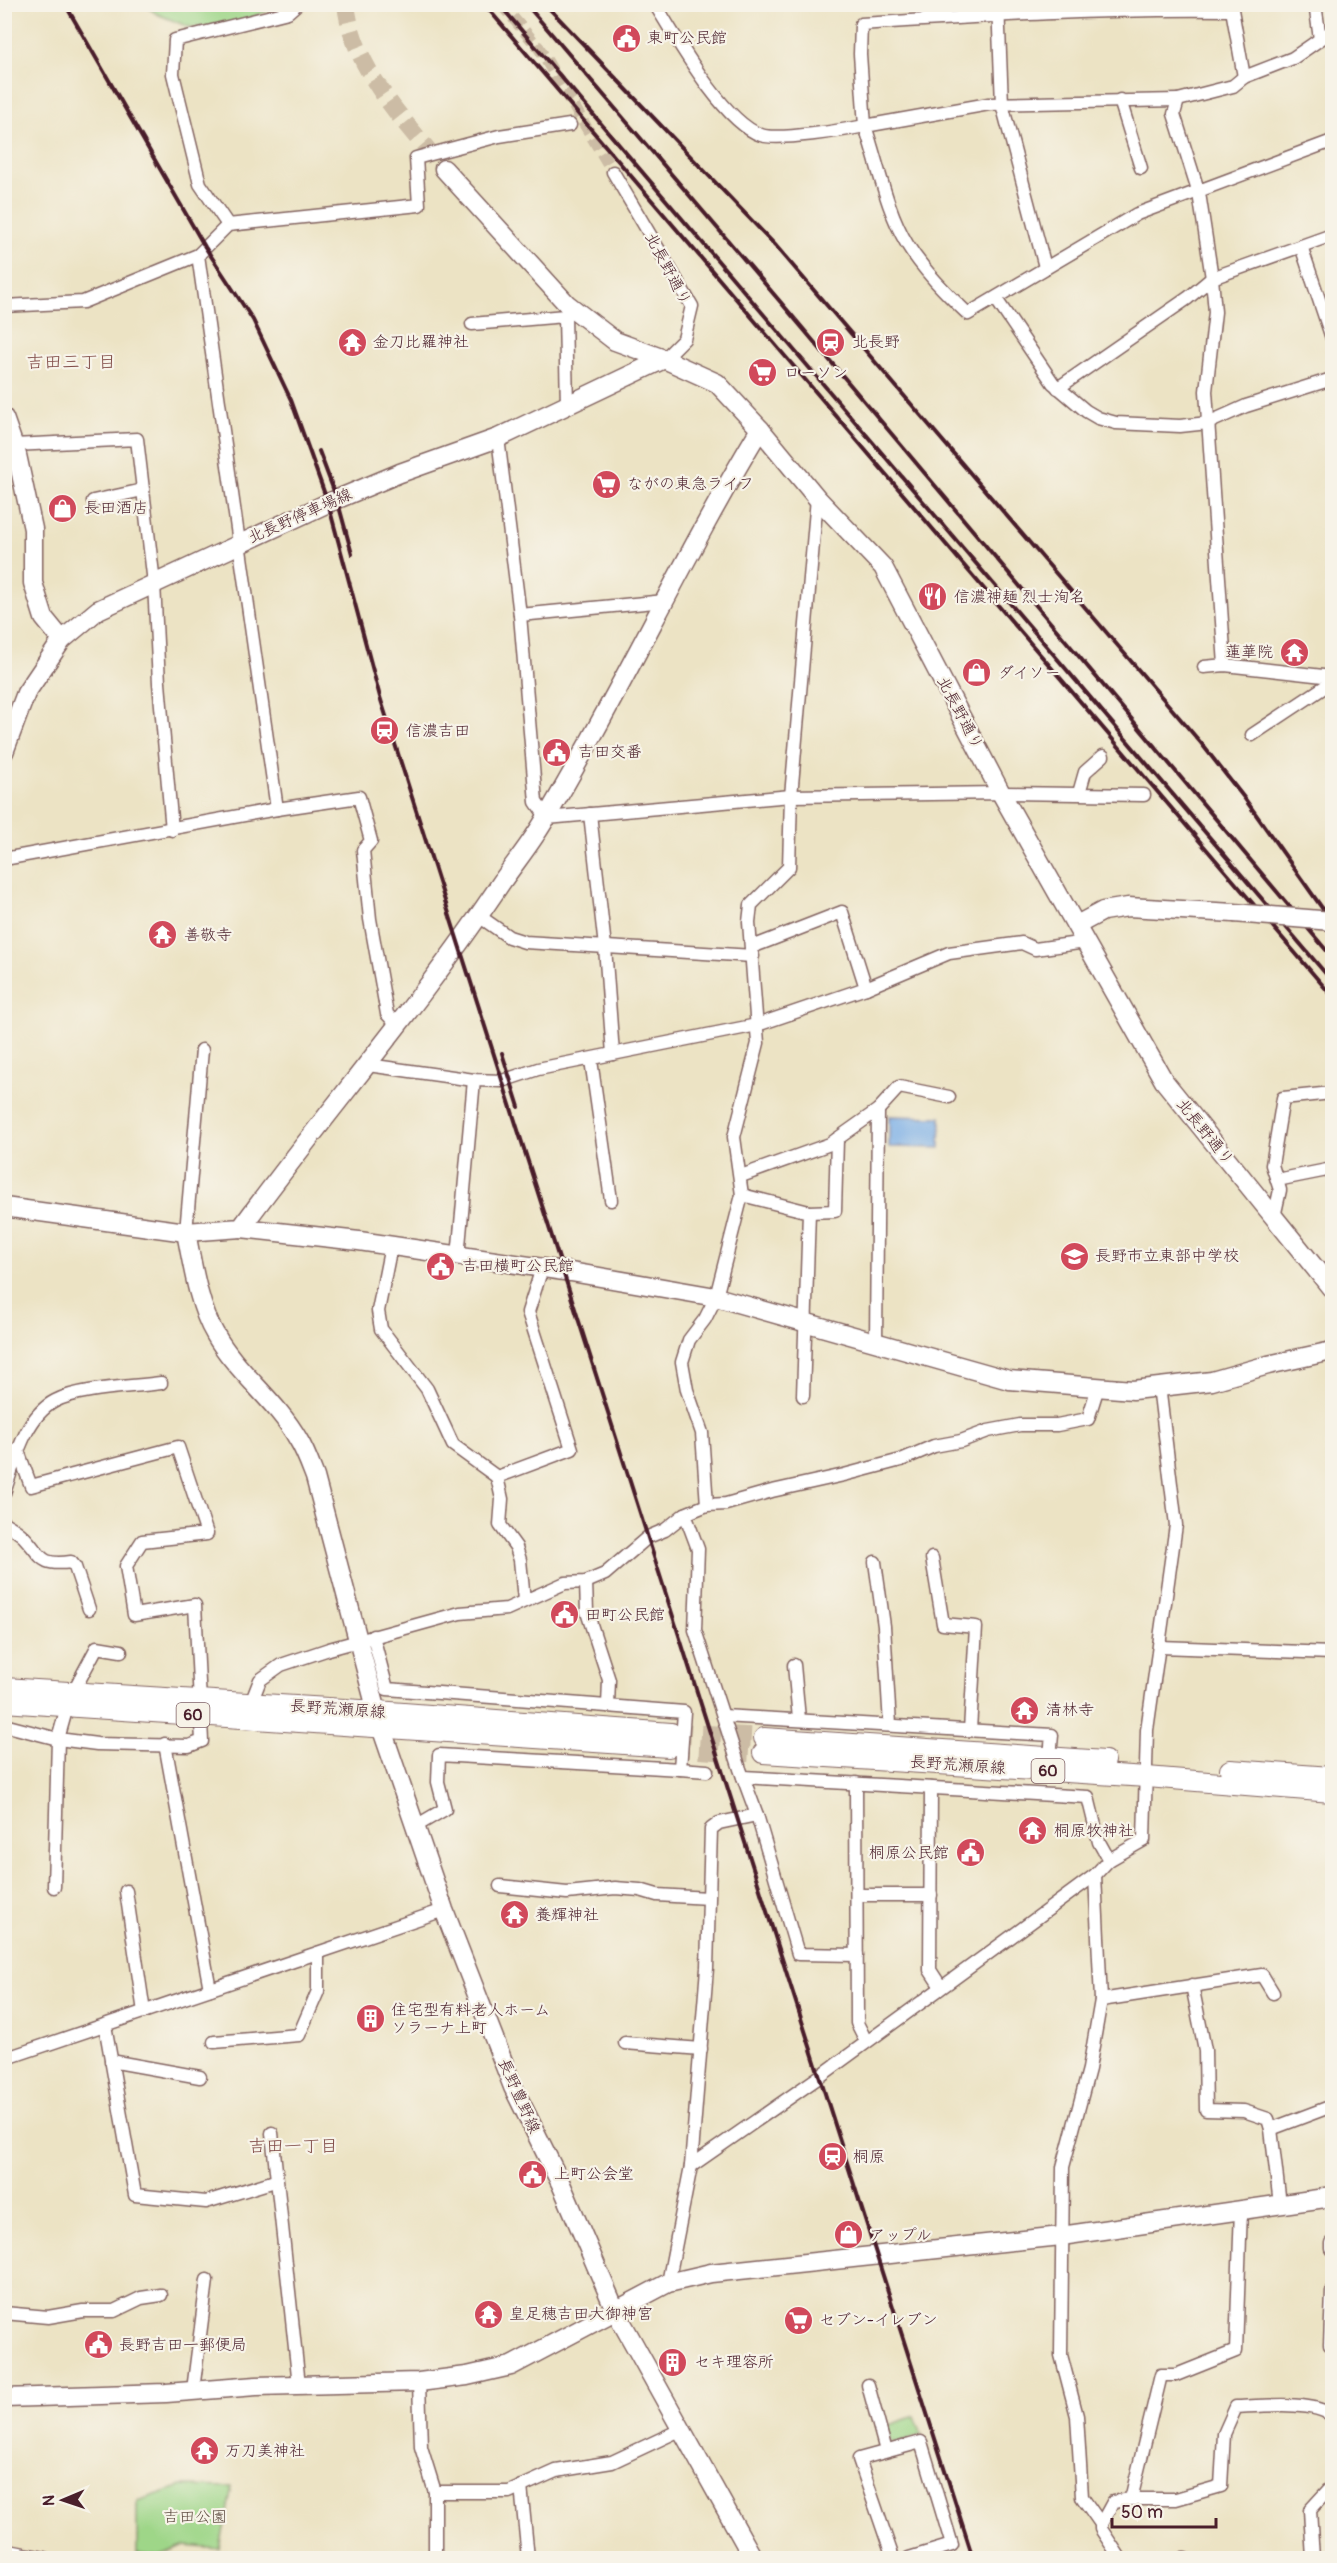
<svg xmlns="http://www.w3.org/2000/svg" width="1337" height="2563" viewBox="0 0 1337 2563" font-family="Pangolin,'Klee One',sans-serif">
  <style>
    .green { fill: #9ed688; stroke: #747a5a; stroke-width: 1.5 }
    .water { fill: #79ade6; stroke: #626688; stroke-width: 1.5 }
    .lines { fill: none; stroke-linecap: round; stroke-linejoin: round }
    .street-tunnel { stroke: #ccbca5; stroke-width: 12; stroke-dasharray: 12 6; stroke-linecap: butt }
    .secondary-tunnel { stroke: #ccbca5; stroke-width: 18; stroke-dasharray: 18 9; stroke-linecap: butt }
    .primary-tunnel { stroke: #ccbca5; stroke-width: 20; stroke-dasharray: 20 10; stroke-linecap: butt }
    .street-casing { stroke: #836461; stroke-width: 15 }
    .secondary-casing { stroke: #836461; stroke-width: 21 }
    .primary-casing { stroke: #836461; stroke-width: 22 }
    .street { stroke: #fff; stroke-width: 12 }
    .secondary { stroke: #fff; stroke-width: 18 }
    .primary { stroke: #fff; stroke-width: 20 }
    .rail { stroke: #4a1f2b; stroke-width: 4 }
    .secondary-bridge-casing { stroke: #836461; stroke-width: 21; stroke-linecap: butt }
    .secondary-bridge { stroke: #fff; stroke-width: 18 }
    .labels { text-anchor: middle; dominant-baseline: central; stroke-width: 4.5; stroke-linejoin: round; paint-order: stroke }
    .shield { fill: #f7f3e8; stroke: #7e5f64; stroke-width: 1.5 }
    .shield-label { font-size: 15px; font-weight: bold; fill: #4a1f2b }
    .poi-label { font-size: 16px; fill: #4a1f2b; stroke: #f7f3e8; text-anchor: start }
    .street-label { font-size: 16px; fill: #4a1f2b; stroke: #f7f3e8 }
    .park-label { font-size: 16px; fill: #5f4d42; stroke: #f7f3e8 }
    .neighbourhood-label { font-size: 18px; fill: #814c48; stroke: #f7f3e8 }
  </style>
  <rect width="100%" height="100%" fill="#f7f3e8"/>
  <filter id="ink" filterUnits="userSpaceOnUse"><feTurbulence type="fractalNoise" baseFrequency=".0167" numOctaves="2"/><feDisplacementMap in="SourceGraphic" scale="12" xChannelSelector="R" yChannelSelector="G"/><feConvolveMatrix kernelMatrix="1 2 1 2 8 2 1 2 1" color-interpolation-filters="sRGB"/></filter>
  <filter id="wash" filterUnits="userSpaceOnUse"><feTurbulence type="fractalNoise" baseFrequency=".008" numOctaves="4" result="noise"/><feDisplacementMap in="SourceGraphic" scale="24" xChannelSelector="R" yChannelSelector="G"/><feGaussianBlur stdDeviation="1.35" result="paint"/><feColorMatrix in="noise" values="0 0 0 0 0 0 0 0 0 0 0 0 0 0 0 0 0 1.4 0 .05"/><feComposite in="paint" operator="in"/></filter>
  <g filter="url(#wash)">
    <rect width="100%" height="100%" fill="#ece3c4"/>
    <g class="green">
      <polygon points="144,5 282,5 229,27 189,27 157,14"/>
      <polygon points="915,2416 922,2435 895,2443 890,2441 886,2426"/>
      <polygon points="182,2486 232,2487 220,2549 185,2546 159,2557 137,2554 137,2501"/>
    </g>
    <polygon class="water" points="889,1116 941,1117 940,1148 889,1147"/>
  </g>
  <g filter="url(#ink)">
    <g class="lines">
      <polyline class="street-tunnel" points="501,4 539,48 613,172"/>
      <path class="secondary-tunnel" d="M346,4C353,69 404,121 444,169"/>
      <g class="primary-tunnel">
        <polyline points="671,1733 764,1738"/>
        <polyline points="669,1747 763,1753"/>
      </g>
      <defs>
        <g id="street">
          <path d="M655,4C676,38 723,122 761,135C778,141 845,130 865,126L860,54L861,24C984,16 1108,8 1231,10"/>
          <polyline points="998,4 1002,104 1045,267"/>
          <polyline points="1231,4 1244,77"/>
          <polyline points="1315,4 1320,39"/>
          <polyline points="1120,100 1141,168"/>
          <path d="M1178,100L989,104L865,126C878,164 886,209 907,244C923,270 946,293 968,314L1137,214L1332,141"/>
          <polyline points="613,172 692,306 684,339 664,359"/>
          <polyline points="228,225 200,184 173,74 175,40 288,12 297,4"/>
          <polyline points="1301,246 1332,338"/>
          <polyline points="198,255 277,809"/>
          <polyline points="996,299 1053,383 1086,411 1098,418 1116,423 1180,426 1208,423 1246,406 1332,379"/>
          <polyline points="4,306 83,302 198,255 228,225 419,205 416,158 499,136 570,125"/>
          <polyline points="472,324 565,316 567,405"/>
          <polyline points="1058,388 1188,298 1212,278 1332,235"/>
          <polyline points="498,438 520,615 536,802 547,818 791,796 1001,793 1144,795"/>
          <polyline points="14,445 137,439 154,583 159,683 172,830"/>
          <polyline points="93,501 143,490"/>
          <polyline points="520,615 665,601"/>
          <polyline points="1225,665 1206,391 1215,312 1212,278 1199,193 1174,114 1178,100 1233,86 1244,77 1293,58 1332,31"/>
          <polyline points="1204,667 1225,665 1332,677"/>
          <polyline points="1332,729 1332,733"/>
          <polyline points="1252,735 1332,682"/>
          <polyline points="1079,793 1085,772 1103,756"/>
          <polyline points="590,814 605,947 613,1054"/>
          <polyline points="4,859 277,809 359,797 371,841 363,850 370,919 387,1014 398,1026"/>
          <polyline points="479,916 509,937 525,942 753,956"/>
          <polyline points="866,988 949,953 1022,943 1035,949 1086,942"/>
          <polyline points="591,1060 611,1200"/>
          <polyline points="368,1065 474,1080 502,1081 538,1069 757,1025 866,988 842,912 752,947"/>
          <polyline points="741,1176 830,1144 878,1110 899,1087 949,1097"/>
          <polyline points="1277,1180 1332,1169"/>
          <polyline points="742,1195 809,1212 803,1396"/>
          <polyline points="809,1212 835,1211 837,1139"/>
          <polyline points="1274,1217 1280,1190 1272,1165 1283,1098 1332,1093"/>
          <polyline points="186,1232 202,1050"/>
          <polyline points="391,1246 378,1311 381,1329 427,1389 453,1445 497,1477 572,1449 528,1312 542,1268"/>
          <polyline points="458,1257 474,1080"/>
          <polyline points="876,1342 878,1110"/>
          <polyline points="4,1450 18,1451 31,1486 178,1447 207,1534 142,1541 126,1566 134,1615 195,1605 202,1741 189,1746 97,1744 58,1739 4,1725"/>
          <polyline points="497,1477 502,1499 500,1525 516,1547 520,1560 524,1600"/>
          <path d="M4,1493C14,1464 24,1417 55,1401C79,1388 132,1387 161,1383"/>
          <polyline points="707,1505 702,1433 687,1390 682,1362 689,1340 705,1319 716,1297 742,1195 734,1137 758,1043 749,922 751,905 789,867 791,796 817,498"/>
          <polyline points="685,1514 698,1549 695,1630 740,1769 757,1815 798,1954 857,1955"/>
          <path d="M4,1523C11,1527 19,1532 24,1537C43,1557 39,1566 71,1562L75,1567L89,1609"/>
          <polyline points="932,1558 943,1624 976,1627 970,1730"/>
          <polyline points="875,1562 884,1626 890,1725"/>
          <polyline points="586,1582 587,1612 609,1680 608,1706"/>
          <polyline points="373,1636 387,1689 684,1712 680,1769 439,1755 438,1782 445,1809 416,1826"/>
          <polyline points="1160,1647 1332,1653"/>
          <polyline points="794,1665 799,1719"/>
          <polyline points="73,1692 97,1647 121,1651"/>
          <polyline points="251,1703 260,1680 281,1665 329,1649 460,1613 507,1609 565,1583 586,1582 605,1574 648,1537 665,1530 685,1514 707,1505 726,1504 772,1491 844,1475 901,1460 934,1446 961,1441 988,1431 1020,1425 1057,1425 1088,1419 1098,1387"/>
          <polyline points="723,1716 1052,1735 1050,1757"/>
          <polyline points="165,1744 210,1989"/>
          <polyline points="680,1769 707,1771"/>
          <polyline points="743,1777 1088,1797 1099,1842 1109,1860"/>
          <polyline points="856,1783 857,2023 866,2041"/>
          <polyline points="931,1788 930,1970 941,1987"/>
          <polyline points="1095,1875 1101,2000 1089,2069 1063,2167 1061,2355 1077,2416 1082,2497 1101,2524 1101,2529 1120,2558"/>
          <polyline points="500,1886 567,1893 615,1888 640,1890 657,1895 708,1898"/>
          <polyline points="54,1887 58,1739 67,1707"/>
          <polyline points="126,1891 144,2012"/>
          <polyline points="857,1895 931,1895"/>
          <polyline points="1192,1985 1205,2050 1206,2110 1244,2111 1268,2119 1271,2129 1280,2204"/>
          <polyline points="1101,2000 1262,1975 1273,1993"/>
          <polyline points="105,2025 135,2195 206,2202 275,2181"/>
          <polyline points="214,2042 299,2035 318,1991 318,1953"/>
          <polyline points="625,2043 701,2049"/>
          <polyline points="4,2059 444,1910"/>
          <polyline points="111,2061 200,2077"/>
          <polyline points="1271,2129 1332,2106"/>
          <polyline points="272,2133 299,2385"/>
          <polyline points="691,2166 707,1968 711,1829 719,1823 757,1815"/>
          <polyline points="1332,2243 1332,2249"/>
          <polyline points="668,2283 691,2166 819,2077 1019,1931 1095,1875 1109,1860 1144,1840 1147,1730 1176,1525 1159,1386"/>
          <polyline points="4,2313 48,2317 83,2311 114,2311 141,2298 161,2295"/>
          <polyline points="1330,2345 1332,2292"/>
          <polyline points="419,2382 421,2447 435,2492 435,2558"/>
          <polyline points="868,2385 886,2451"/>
          <polyline points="193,2390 207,2280"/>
          <polyline points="521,2486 528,2558"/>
          <polyline points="435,2492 509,2492 556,2471 612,2462 680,2430"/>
          <polyline points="1131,2499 1161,2375 1176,2375 1236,2351 1241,2209"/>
          <path d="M1101,2524L1113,2502L1131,2499H1176L1221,2486L1224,2434L1236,2407C1260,2406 1315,2400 1332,2416"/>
          <polyline points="4,2550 45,2558"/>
          <polyline points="893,2558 859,2459 921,2442 952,2545 909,2558"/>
          <polyline points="1183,2558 1185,2558"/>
          <polyline points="1313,2558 1310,2510 1332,2486"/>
        </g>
        <g id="secondary">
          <polyline points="444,169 567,304 615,341 664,359 717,383 760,429 817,498 883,567 1001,793 1164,1081 1332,1289"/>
          <polyline points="4,418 17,455 33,529 33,583 44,618 62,640"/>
          <polyline points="4,752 26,693 62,640 98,610 328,503 400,473 498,438 664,359"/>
          <polyline points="1077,925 1103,911 1128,907 1234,913"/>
          <path d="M4,1207L186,1232L241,1228C326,1112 421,1003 501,883C516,861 534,840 547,816C622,690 684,555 760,429"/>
          <polyline points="241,1228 359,1241 571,1272 716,1297 1009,1380 1133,1390 1212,1381 1268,1365 1332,1351"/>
          <path d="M186,1232C192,1263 199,1308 215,1334C237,1373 276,1400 298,1439C305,1450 310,1464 315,1477L381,1727L444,1910L513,2087L561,2184L616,2312L753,2558"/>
          <polyline points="4,2398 166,2393 256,2386 419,2382 467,2376 511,2366 668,2283 711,2273 1061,2236 1332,2197"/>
        </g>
        <g id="primary">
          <polyline points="4,1688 377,1711 671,1733"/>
          <polyline points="4,1702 669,1747"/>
          <polyline points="764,1738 1105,1761"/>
          <polyline points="763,1753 1147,1777 1332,1792"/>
          <polyline points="1230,1770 1332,1777"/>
        </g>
      </defs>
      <use href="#street" class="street-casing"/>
      <use href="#secondary" class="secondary-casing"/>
      <use href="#primary" class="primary-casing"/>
      <use href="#street" class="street"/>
      <use href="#secondary" class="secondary"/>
      <use href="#primary" class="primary"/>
      <g class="rail">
        <polyline points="65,4 205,247 253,320 291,400 328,503 380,697 973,2558"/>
        <polyline points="484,4 1332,996"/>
        <polyline points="499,4 1332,981"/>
        <polyline points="526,4 789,312 1332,957"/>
        <polyline points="545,4 776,246 1201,743 1245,799 1332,922"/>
        <polyline points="319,451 337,499 352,554"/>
        <polyline points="502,1053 519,1107"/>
      </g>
      <defs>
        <polyline id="secondary-bridge" points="1234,913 1332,921"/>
      </defs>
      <use href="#secondary-bridge" class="secondary-bridge-casing"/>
      <use href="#secondary-bridge" class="secondary-bridge"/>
    </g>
  </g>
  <defs>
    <symbol id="civic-disc" viewBox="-11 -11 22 22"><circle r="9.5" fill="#d1495b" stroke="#f7f3e8"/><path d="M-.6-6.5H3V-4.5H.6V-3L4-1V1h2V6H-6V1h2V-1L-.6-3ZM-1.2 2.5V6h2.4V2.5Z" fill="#fff"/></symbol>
    <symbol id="temple-disc" viewBox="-11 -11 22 22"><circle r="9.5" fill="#d1495b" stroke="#f7f3e8"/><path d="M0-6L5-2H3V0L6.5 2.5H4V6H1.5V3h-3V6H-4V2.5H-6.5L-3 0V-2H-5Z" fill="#fff"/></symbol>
    <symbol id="station-disc" viewBox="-11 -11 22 22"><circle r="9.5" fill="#d1495b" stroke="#f7f3e8"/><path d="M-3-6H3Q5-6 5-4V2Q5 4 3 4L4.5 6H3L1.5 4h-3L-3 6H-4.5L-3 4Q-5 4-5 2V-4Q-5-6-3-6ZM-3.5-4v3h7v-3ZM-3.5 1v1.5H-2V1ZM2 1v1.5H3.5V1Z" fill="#fff"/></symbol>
    <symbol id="supermarket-disc" viewBox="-11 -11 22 22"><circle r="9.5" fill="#d1495b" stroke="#f7f3e8"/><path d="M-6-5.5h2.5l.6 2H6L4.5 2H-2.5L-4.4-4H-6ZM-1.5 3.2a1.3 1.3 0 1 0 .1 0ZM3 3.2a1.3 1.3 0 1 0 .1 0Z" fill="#fff"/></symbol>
    <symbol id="shop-disc" viewBox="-11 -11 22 22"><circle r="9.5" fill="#d1495b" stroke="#f7f3e8"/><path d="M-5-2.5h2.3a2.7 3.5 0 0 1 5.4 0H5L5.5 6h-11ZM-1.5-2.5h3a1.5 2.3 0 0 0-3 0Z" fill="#fff"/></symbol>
    <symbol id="restaurant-disc" viewBox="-11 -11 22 22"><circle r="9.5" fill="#d1495b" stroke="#f7f3e8"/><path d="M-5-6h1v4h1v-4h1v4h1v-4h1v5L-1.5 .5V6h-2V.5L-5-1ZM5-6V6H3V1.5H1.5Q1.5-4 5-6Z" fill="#fff"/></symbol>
    <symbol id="school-disc" viewBox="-11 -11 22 22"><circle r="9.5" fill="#d1495b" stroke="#f7f3e8"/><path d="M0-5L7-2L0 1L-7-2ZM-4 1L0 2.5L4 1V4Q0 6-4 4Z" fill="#fff"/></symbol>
    <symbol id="building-disc" viewBox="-11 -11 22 22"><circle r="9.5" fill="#d1495b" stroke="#f7f3e8"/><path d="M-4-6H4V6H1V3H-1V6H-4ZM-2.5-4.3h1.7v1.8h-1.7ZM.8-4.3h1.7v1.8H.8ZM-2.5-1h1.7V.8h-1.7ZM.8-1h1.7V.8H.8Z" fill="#fff"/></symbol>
  </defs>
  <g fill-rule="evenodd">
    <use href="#civic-disc" x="610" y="22" width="33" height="33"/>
    <use href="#temple-disc" x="336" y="326" width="33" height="33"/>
    <use href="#station-disc" x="814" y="326" width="33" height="33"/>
    <use href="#supermarket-disc" x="746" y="356" width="33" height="33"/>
    <use href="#supermarket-disc" x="590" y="468" width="33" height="33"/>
    <use href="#shop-disc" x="46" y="492" width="33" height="33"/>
    <use href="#restaurant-disc" x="916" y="580" width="33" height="33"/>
    <use href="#temple-disc" x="1278" y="636" width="33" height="33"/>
    <use href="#shop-disc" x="960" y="656" width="33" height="33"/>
    <use href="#station-disc" x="368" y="714" width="33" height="33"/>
    <use href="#civic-disc" x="540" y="736" width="33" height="33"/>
    <use href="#temple-disc" x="146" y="918" width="33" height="33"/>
    <use href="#school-disc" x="1058" y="1240" width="33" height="33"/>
    <use href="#civic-disc" x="424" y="1250" width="33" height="33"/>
    <use href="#civic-disc" x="548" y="1598" width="33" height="33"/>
    <use href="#temple-disc" x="1008" y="1694" width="33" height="33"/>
    <use href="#temple-disc" x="1016" y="1814" width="33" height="33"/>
    <use href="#civic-disc" x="954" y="1836" width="33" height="33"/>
    <use href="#temple-disc" x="498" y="1898" width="33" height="33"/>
    <use href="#building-disc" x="354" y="2002" width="33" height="33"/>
    <use href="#station-disc" x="816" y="2140" width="33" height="33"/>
    <use href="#civic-disc" x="516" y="2158" width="33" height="33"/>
    <use href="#shop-disc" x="832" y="2218" width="33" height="33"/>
    <use href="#temple-disc" x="472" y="2298" width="33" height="33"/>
    <use href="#supermarket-disc" x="782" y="2304" width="33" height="33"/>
    <use href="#civic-disc" x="82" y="2328" width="33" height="33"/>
    <use href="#building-disc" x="656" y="2346" width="33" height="33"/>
    <use href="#temple-disc" x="188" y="2434" width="33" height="33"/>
  </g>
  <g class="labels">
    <g class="shield">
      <rect x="176.5" y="1703" width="33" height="24" rx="4.5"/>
      <rect x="1031.5" y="1759" width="33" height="24" rx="4.5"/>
    </g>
    <g class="shield-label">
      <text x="193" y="1715">60</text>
      <text x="1048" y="1771">60</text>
    </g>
    <g class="poi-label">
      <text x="647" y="38">東町公民館</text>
      <text x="373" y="342">金刀比羅神社</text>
      <text x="852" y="342">北長野</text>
      <text x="784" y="373">ローソン</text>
      <text x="627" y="484">ながの東急ライフ</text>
      <text x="84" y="508">長田酒店</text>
      <text x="954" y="597">信濃神麺 烈士洵名</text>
      <text x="1273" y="652" text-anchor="end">蓮華院</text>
      <text x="998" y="673">ダイソー</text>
      <text x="406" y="731">信濃吉田</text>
      <text x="578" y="752">吉田交番</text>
      <text x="184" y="935">善敬寺</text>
      <text x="1095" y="1256">長野市立東部中学校</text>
      <text x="462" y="1266">吉田横町公民館</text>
      <text x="585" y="1615">田町公民館</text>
      <text x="1046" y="1710">清林寺</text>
      <text x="1054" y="1831">桐原牧神社</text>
      <text x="949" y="1853" text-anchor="end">桐原公民館</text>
      <text x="535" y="1915">養輝神社</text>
      <text x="391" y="2010">住宅型有料老人ホーム<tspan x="391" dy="18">ソラーナ上町</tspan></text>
      <text x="853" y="2157">桐原</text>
      <text x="554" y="2174">上町公会堂</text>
      <text x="869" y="2235">アップル</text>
      <text x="509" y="2314">皇足穂吉田大御神宮</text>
      <text x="819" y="2320">セブン-イレブン</text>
      <text x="119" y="2345">長野吉田一郵便局</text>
      <text x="694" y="2362">セキ理容所</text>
      <text x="225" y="2451">万刀美神社</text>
    </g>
    <g class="street-label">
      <text transform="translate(668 269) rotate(62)">北長野通り</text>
      <text transform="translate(300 516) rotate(-24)">北長野停車場線</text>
      <text transform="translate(960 713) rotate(62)">北長野通り</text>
      <text transform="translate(1205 1132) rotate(51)">北長野通り</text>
      <text transform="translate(338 1709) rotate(4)">長野荒瀬原線</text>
      <text transform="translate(958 1765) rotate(4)">長野荒瀬原線</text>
      <text transform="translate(519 2096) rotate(66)">長野豊野線</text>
    </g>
    <g class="park-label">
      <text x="195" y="2517">吉田公園</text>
    </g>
    <g class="neighbourhood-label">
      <text x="71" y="362">吉田三丁目</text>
      <text x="293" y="2146">吉田一丁目</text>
    </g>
  </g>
  <rect width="1337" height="2563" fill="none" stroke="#f7f3e8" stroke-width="24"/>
  <g transform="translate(63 2500) rotate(268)" stroke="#f7f3e8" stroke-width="4.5" paint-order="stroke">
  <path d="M0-4.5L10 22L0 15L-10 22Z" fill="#4a1f2b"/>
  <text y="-9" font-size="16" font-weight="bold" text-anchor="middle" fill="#4a1f2b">N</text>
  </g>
  <path d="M1112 2518v9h104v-9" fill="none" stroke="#4a1f2b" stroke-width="3"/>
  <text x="1121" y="2518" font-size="18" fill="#4a1f2b" stroke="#f7f3e8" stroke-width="4.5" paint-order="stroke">50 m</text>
</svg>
